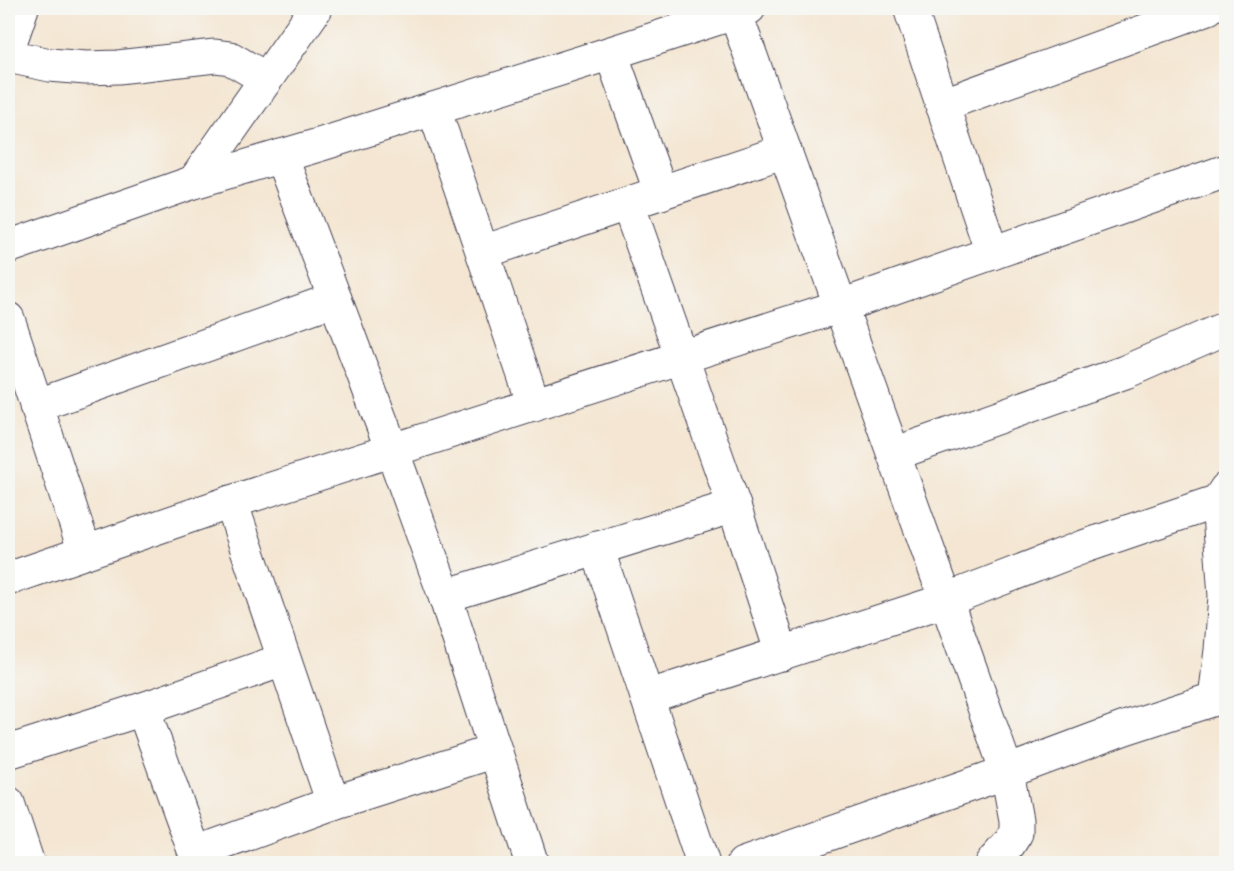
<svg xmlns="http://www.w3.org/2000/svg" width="1234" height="871" viewBox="0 0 1234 871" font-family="Pangolin,sans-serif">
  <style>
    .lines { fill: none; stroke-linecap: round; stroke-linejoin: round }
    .minor-casing { stroke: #423f52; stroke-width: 35 }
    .minor { stroke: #fff; stroke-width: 33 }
  </style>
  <rect width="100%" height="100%" fill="#f6f6f2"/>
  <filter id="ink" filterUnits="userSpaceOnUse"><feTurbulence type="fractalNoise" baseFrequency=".0167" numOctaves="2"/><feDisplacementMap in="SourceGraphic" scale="12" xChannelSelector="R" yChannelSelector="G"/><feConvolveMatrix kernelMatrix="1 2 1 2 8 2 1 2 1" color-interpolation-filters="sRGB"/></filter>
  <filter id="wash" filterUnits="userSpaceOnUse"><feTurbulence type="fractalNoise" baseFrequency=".008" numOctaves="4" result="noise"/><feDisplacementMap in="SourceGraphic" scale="24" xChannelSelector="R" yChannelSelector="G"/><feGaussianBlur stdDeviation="1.35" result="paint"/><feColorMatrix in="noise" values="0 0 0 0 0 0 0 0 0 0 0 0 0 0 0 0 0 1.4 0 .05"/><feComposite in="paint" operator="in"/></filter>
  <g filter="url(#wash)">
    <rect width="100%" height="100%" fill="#f4e6d2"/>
  </g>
  <g filter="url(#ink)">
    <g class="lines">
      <defs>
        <g id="minor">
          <polyline points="732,8 735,12 946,600 1007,772 1016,820 1016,833 1009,844 991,864"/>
          <polyline points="910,8 992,253"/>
          <polyline points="8,49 22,8"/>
          <polyline points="611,53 661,193"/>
          <polyline points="8,56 50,65 86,68 118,67 215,56 230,58 266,79"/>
          <polyline points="942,105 1208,8"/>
          <polyline points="434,109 534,405"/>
          <polyline points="281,156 392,450 445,596 532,864"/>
          <polyline points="194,182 316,8"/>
          <polyline points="628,204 734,506 782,654"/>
          <polyline points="8,247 194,182 322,144 611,53 749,8"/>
          <polyline points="483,252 785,151"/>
          <polyline points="8,319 85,552"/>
          <polyline points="36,406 335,299"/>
          <polyline points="894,454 1125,372 1226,328"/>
          <polyline points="231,502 333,803"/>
          <polyline points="597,548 703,864"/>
          <polyline points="8,579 231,502 841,306 1226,171"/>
          <polyline points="445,596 734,506"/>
          <polyline points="647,697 946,600 1083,547 1218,501 1226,489"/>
          <polyline points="1215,699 1221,650 1225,596 1218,501"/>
          <polyline points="143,709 199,864"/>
          <polyline points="8,752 143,709 283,660"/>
          <polyline points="8,803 28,864"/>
          <polyline points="196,853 333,803 495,751"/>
          <polyline points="743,864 1007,772 1125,728 1226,695"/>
        </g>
      </defs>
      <use href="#minor" class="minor-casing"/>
      <use href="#minor" class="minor"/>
    </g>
  </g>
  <rect width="1234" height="871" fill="none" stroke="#f6f6f2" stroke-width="30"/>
</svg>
